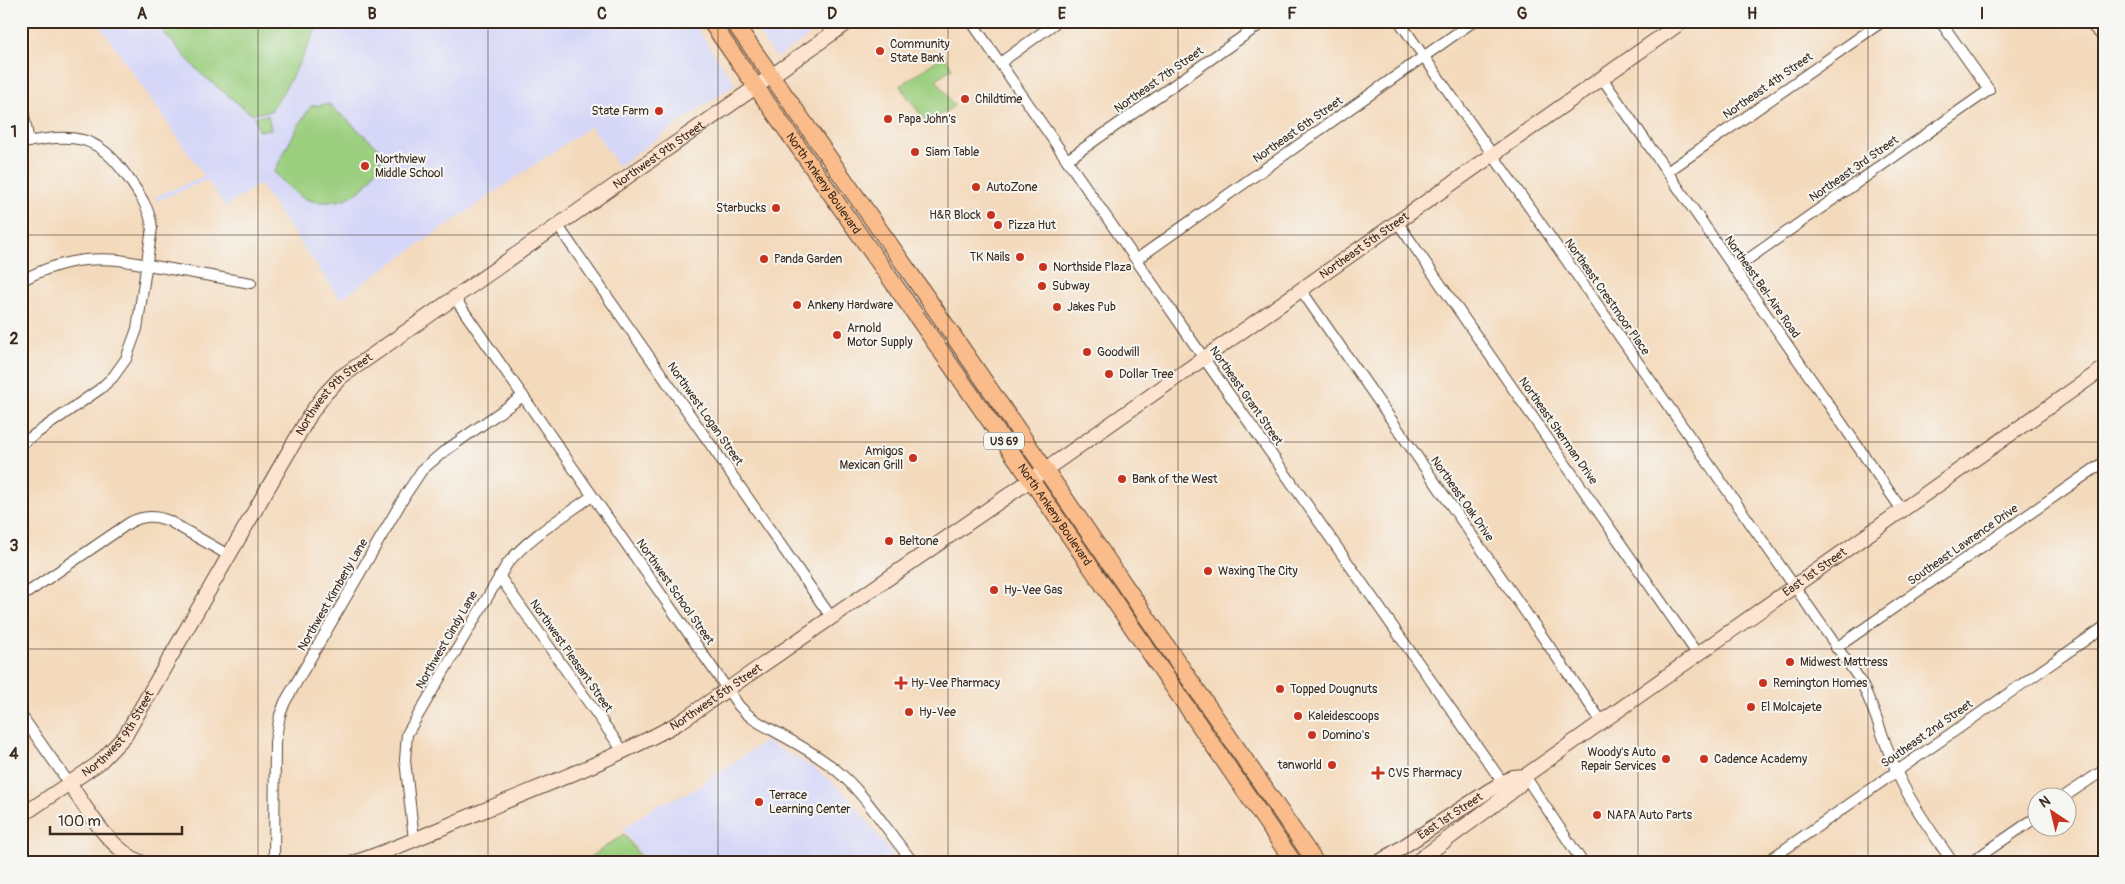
<svg xmlns="http://www.w3.org/2000/svg" width="2125" height="884" font-family="Pangolin,sans-serif">
<rect width="100%" height="100%" fill="#f6f6f2"/>
<filter id="ink" filterUnits="userSpaceOnUse"><feTurbulence type="fractalNoise" baseFrequency=".02" numOctaves="2"/><feDisplacementMap in="SourceGraphic" scale="10" xChannelSelector="R" yChannelSelector="G"/><feConvolveMatrix kernelMatrix="1 2 1 2 8 2 1 2 1" color-interpolation-filters="sRGB"/></filter>
<filter id="wash" filterUnits="userSpaceOnUse"><feTurbulence type="fractalNoise" baseFrequency=".0096" numOctaves="4" result="noise"/><feDisplacementMap in="SourceGraphic" scale="20" xChannelSelector="R" yChannelSelector="G"/><feGaussianBlur stdDeviation="1.12" result="paint"/><feColorMatrix in="noise" values="0 0 0 0 0 0 0 0 0 0 0 0 0 0 0 0 0 1.4 0 .05"/><feComposite in="paint" operator="in"/></filter>
<g filter="url(#wash)">
<rect width="100%" height="100%" fill="#f4dabc"/>
<g fill="#d6d7f8">
<path d="M97 21H692L735 84 618 166 591 126 340 299 259 184 226 207 207 180 157 201 155 197 204 176Z"/>
<path d="M750 21H831L776 58Z"/>
<path d="M765 741 813 767 832 782 850 799 899 863H646L623 829 656 806 694 790Z"/>
</g>
<g fill="#9ccf80" stroke="#6c7c4f">
<path d="M154 21H319C306 53 290 82 271 111L251 114 199 72Z"/>
<path d="M944 55 952 68 936 79 954 106 927 124 900 86Z"/>
<path d="M329 104 383 152C374 181 359 201 326 202 318 202 311 202 303 198 292 192 283 181 274 172L297 128 311 106Z"/>
<path d="M268 115 271 129 258 131 255 117Z"/>
<path d="M624 834 645 863H582Z"/>
</g>
</g>
<g filter="url(#ink)">
<g fill="none" stroke-linecap="round" stroke-linejoin="round">
<defs>
<g id="street">
<path d="M971 21 1210 367 1503 783"/>
<path d="M1399 21 1860 680C1877 713 1885 748 1901 781 1915 810 1935 836 1953 863"/>
<path d="M1000 63 1058 21"/>
<path d="M1602 78 1902 510"/>
<path d="M21 100 29 142"/>
<path d="M21 143C74 133 97 133 129 179 140 195 150 209 152 228L137 329 126 359 113 377 100 389 21 444"/>
<path d="M1067 160 1265 21"/>
<path d="M1667 172 1883 21"/>
<path d="M1398 223 1698 655"/>
<path d="M558 226 831 617"/>
<path d="M1137 259 1474 21"/>
<path d="M1734 269 1989 90 1940 21"/>
<path d="M21 281C53 263 83 257 119 260L251 283"/>
<path d="M1301 290 1602 722"/>
<path d="M454 297 739 706C752 721 766 726 783 736 801 746 819 756 835 769 867 795 887 832 914 863"/>
<path d="M499 576 623 751"/>
<path d="M21 597 129 523C143 515 155 515 169 521L230 556"/>
<path d="M1836 648 2104 462"/>
<path d="M21 715 69 783"/>
<path d="M1525 776 1583 863"/>
<path d="M2065 796 2104 770"/>
<path d="M414 839 405 760 407 734 507 564C530 536 563 517 592 496"/>
<path d="M274 863 275 742 280 715 285 702 406 494 422 470 442 453 523 396"/>
<path d="M1765 863 2104 627"/>
<path d="M1970 863 2038 816"/>
</g>
<g id="secondary">
<path d="M2090 21 2104 35"/>
<path d="M69 783C89 812 108 848 142 863"/>
<path id="s1" d="M21 816 99 763 125 736 311 413 325 394 341 377 850 21"/>
<path id="s2" d="M353 863C397 849 438 829 480 812 547 784 617 758 680 722L1045 470 1683 21"/>
<path id="s3" d="M1378 863 1490 790 1513 777 1525 776"/>
<path id="s4" d="M1415 863 1510 793 1519 785 1525 776 2104 368"/>
</g>
<g id="primary">
<path id="s5" d="M710 21 1031 480 1294 863"/>
<path d="M733 21 910 273 1316 863"/>
</g>
</defs>
<use href="#street" stroke="#574436" stroke-width="12"/>
<use href="#secondary" stroke="#574436" stroke-width="16"/>
<use href="#primary" stroke="#574436" stroke-width="18"/>
<use href="#street" stroke="#fff" stroke-width="10"/>
<use href="#secondary" stroke="#fde4d0" stroke-width="14"/>
<use href="#primary" stroke="#f9bc8a" stroke-width="16"/>
</g>
</g>
<path fill="none" stroke="#3b2a1e" stroke-width="1" stroke-opacity="0.55" d="M258 21V863M488 21V863M718 21V863M948 21V863M1178 21V863M1408 21V863M1638 21V863M1868 21V863M21 235H2104M21 442H2104M21 649H2104"/>
<g fill="#c8321e" stroke="#f6f6f2" stroke-width="2">
<circle cx="880" cy="51" r="5"/>
<circle cx="965" cy="99" r="5"/>
<circle cx="659" cy="111" r="5"/>
<circle cx="888" cy="119" r="5"/>
<circle cx="915" cy="152" r="5"/>
<circle cx="365" cy="166" r="5"/>
<circle cx="976" cy="187" r="5"/>
<circle cx="776" cy="208" r="5"/>
<circle cx="991" cy="215" r="5"/>
<circle cx="998" cy="225" r="5"/>
<circle cx="1020" cy="257" r="5"/>
<circle cx="764" cy="259" r="5"/>
<circle cx="1043" cy="267" r="5"/>
<circle cx="1042" cy="286" r="5"/>
<circle cx="797" cy="305" r="5"/>
<circle cx="1057" cy="307" r="5"/>
<circle cx="837" cy="335" r="5"/>
<circle cx="1087" cy="352" r="5"/>
<circle cx="1109" cy="374" r="5"/>
<circle cx="913" cy="458" r="5"/>
<circle cx="1122" cy="479" r="5"/>
<circle cx="889" cy="541" r="5"/>
<circle cx="1208" cy="571" r="5"/>
<circle cx="994" cy="590" r="5"/>
<circle cx="1790" cy="662" r="5"/>
<path d="M898.5 675.5h5v5h5v5h-5v5h-5v-5h-5v-5h5z"/>
<circle cx="1763" cy="683" r="5"/>
<circle cx="1280" cy="689" r="5"/>
<circle cx="1751" cy="707" r="5"/>
<circle cx="909" cy="712" r="5"/>
<circle cx="1298" cy="716" r="5"/>
<circle cx="1312" cy="735" r="5"/>
<circle cx="1666" cy="759" r="5"/>
<circle cx="1704" cy="759" r="5"/>
<circle cx="1332" cy="765" r="5"/>
<path d="M1375.5 765.5h5v5h5v5h-5v5h-5v-5h-5v-5h5z"/>
<circle cx="759" cy="802" r="5"/>
<circle cx="1597" cy="815" r="5"/>
</g>
<g text-anchor="middle" dominant-baseline="central" stroke-width="4" stroke-linejoin="round" paint-order="stroke">
<rect fill="#f6f6f2" stroke="#73675e" stroke-width="1" x="984" y="432.5" width="40" height="17" rx="4"/>
<g font-size="11" font-weight="bold" fill="#3b2a1e">
<text x="1004" y="441">US 69</text>
</g>
<g font-size="12" fill="#3b2a1e" stroke="#f6f6f2" text-anchor="start">
<text x="890" y="44">Community<tspan x="890" dy="14">State Bank</tspan></text>
<text x="975" y="99">Childtime</text>
<text x="649" y="111" text-anchor="end">State Farm</text>
<text x="898" y="119">Papa John's</text>
<text x="925" y="152">Siam Table</text>
<text x="375" y="159">Northview<tspan x="375" dy="14">Middle School</tspan></text>
<text x="986" y="187">AutoZone</text>
<text x="766" y="208" text-anchor="end">Starbucks</text>
<text x="981" y="215" text-anchor="end">H&amp;R Block</text>
<text x="1008" y="225">Pizza Hut</text>
<text x="1010" y="257" text-anchor="end">TK Nails</text>
<text x="774" y="259">Panda Garden</text>
<text x="1053" y="267">Northside Plaza</text>
<text x="1052" y="286">Subway</text>
<text x="807" y="305">Ankeny Hardware</text>
<text x="1067" y="307">Jakes Pub</text>
<text x="847" y="328">Arnold<tspan x="847" dy="14">Motor Supply</tspan></text>
<text x="1097" y="352">Goodwill</text>
<text x="1119" y="374">Dollar Tree</text>
<text x="903" y="451" text-anchor="end">Amigos<tspan x="903" dy="14">Mexican Grill</tspan></text>
<text x="1132" y="479">Bank of the West</text>
<text x="899" y="541">Beltone</text>
<text x="1218" y="571">Waxing The City</text>
<text x="1004" y="590">Hy-Vee Gas</text>
<text x="1800" y="662">Midwest Mattress</text>
<text x="911" y="683">Hy-Vee Pharmacy</text>
<text x="1773" y="683">Remington Homes</text>
<text x="1290" y="689">Topped Dougnuts</text>
<text x="1761" y="707">El Molcajete</text>
<text x="919" y="712">Hy-Vee</text>
<text x="1308" y="716">Kaleidescoops</text>
<text x="1322" y="735">Domino's</text>
<text x="1656" y="752" text-anchor="end">Woody's Auto<tspan x="1656" dy="14">Repair Services</tspan></text>
<text x="1714" y="759">Cadence Academy</text>
<text x="1322" y="765" text-anchor="end">tanworld</text>
<text x="1388" y="773">CVS Pharmacy</text>
<text x="769" y="795">Terrace<tspan x="769" dy="14">Learning Center</tspan></text>
<text x="1607" y="815">NAPA Auto Parts</text>
</g>
<g font-size="12" fill="#3b2a1e" stroke="#f6f6f2">
<text transform="translate(1159 80) rotate(-35)">Northeast 7th Street</text>
<text transform="translate(1768 86) rotate(-35)">Northeast 4th Street</text>
<text transform="translate(1298 130) rotate(-35)">Northeast 6th Street</text>
<text stroke="none"><textPath href="#s1" startOffset="939">Northwest 9th Street</textPath></text>
<text transform="translate(1854 169) rotate(-35)">Northeast 3rd Street</text>
<text stroke="none"><textPath href="#s5" startOffset="198">North Ankeny Boulevard</textPath></text>
<text stroke="none"><textPath href="#s2" startOffset="1190">Northeast 5th Street</textPath></text>
<text transform="translate(1762 287) rotate(55)">Northeast Bel-Aire Road</text>
<text transform="translate(1607 297) rotate(55)">Northeast Crestmoor Place</text>
<text stroke="none"><textPath href="#s1" startOffset="534">Northwest 9th Street</textPath></text>
<text transform="translate(1246 396) rotate(55)">Northeast Grant Street</text>
<text transform="translate(705 414) rotate(55)">Northwest Logan Street</text>
<text transform="translate(1558 431) rotate(55)">Northeast Sherman Drive</text>
<text transform="translate(1462 499) rotate(55)">Northeast Oak Drive</text>
<text stroke="none"><textPath href="#s5" startOffset="602">North Ankeny Boulevard</textPath></text>
<text transform="translate(1963 545) rotate(-35)">Southeast Lawrence Drive</text>
<text stroke="none"><textPath href="#s4" startOffset="495">East 1st Street</textPath></text>
<text transform="translate(675 592) rotate(55)">Northwest School Street</text>
<text transform="translate(333 595) rotate(-60)">Northwest Kimberly Lane</text>
<text transform="translate(447 640) rotate(-60)">Northwest Cindy Lane</text>
<text transform="translate(571 656) rotate(55)">Northwest Pleasant Street</text>
<text stroke="none"><textPath href="#s2" startOffset="400">Northwest 5th Street</textPath></text>
<text stroke="none"><textPath href="#s1" startOffset="129">Northwest 9th Street</textPath></text>
<text transform="translate(1927 734) rotate(-35)">Southeast 2nd Street</text>
<text stroke="none"><textPath href="#s3" startOffset="86">East 1st Street</textPath></text>
</g>
</g>
<rect width="2125" height="884" fill="none" stroke="#f6f6f2" stroke-width="55"/>
<g transform="translate(2052 812) rotate(325)"><circle r="24" fill="#f6f6f2" stroke="#aba49d"/>
<path d="M0-4L9 19L0 12L-9 19Z" fill="#c8321e"/>
<text y="-8" font-size="14" font-weight="bold" text-anchor="middle" fill="#3b2a1e">N</text>
</g>
<path d="M50 826v8h132v-8" fill="none" stroke="#3b2a1e" stroke-width="2.5"/>
<text x="58" y="826" font-size="15" fill="#3b2a1e" stroke="#f6f6f2" stroke-width="4" paint-order="stroke">100 m</text>
<rect x="28" y="28" width="2070" height="828" fill="none" stroke="#3b2a1e" stroke-width="2"/>
<g font-size="16" text-anchor="middle" font-weight="bold" fill="#3b2a1e">
<text x="142" y="19">A</text>
<text x="372" y="19">B</text>
<text x="602" y="19">C</text>
<text x="832" y="19">D</text>
<text x="1062" y="19">E</text>
<text x="1292" y="19">F</text>
<text x="1522" y="19">G</text>
<text x="1752" y="19">H</text>
<text x="1982" y="19">I</text>
<text x="14" y="137">1</text>
<text x="14" y="344">2</text>
<text x="14" y="551">3</text>
<text x="14" y="759">4</text>
</g>
</svg>
